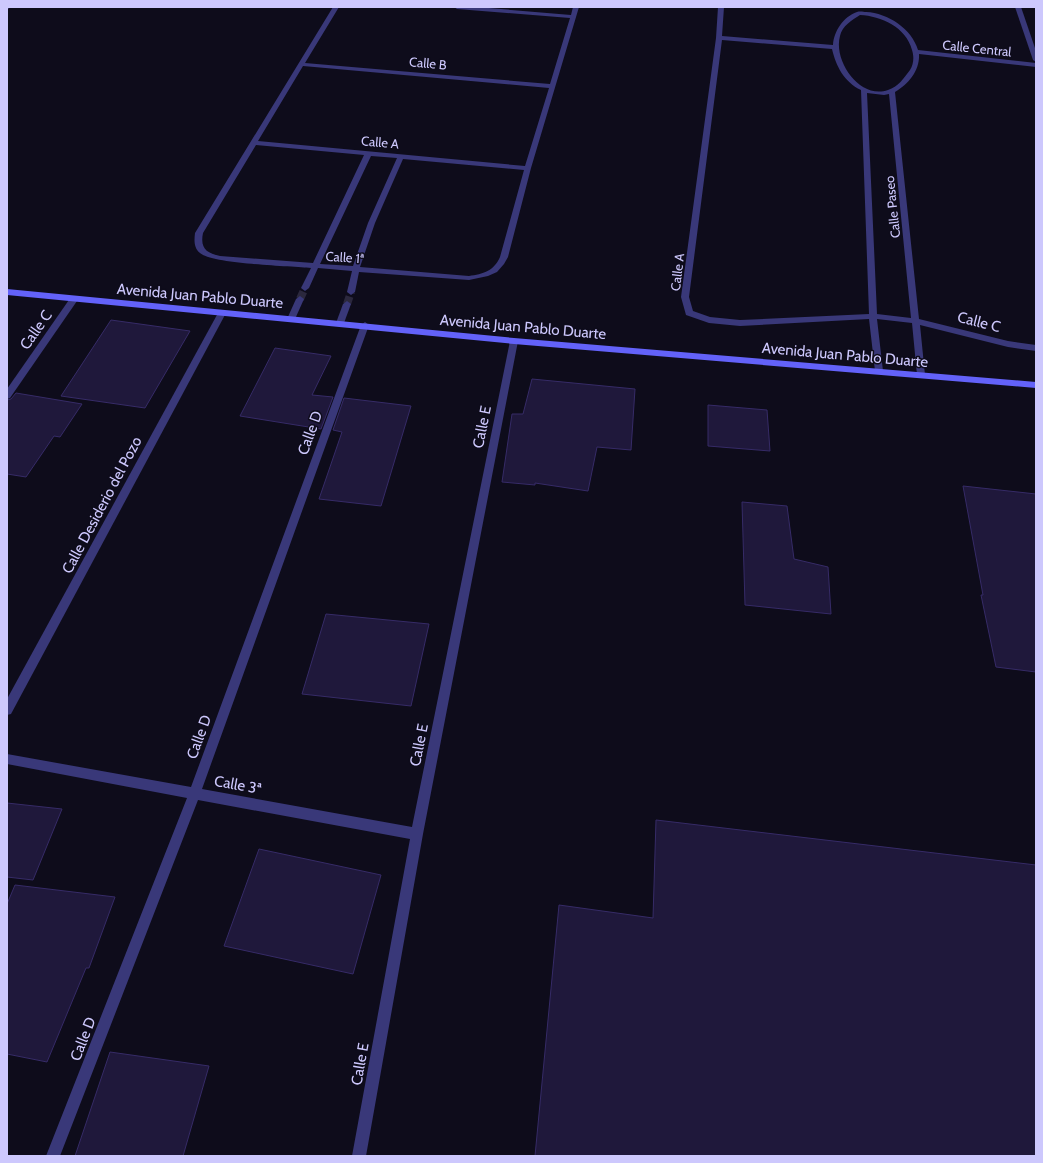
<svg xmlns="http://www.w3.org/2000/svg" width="1043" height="1163" font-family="Cabin,sans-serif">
<rect width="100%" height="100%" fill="#0e0c1b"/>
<g fill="#1f183b" stroke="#362b67">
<path d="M111 320 190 331 145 408 61 396Z"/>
<path d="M275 348 331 356 312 395 333 397 321 429 240 416Z"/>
<path d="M532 379 635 389 631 450 597 447 588 491 535 483V485L502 482 512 414H523Z"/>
<path d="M16 393 82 404 60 437 54 436 26 477 7 474V400L11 399Z"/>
<path d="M344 398 411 406 381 506 319 499 342 432 333 430Z"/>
<path d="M708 405 767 410 770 451 708 446Z"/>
<path d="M963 486 1036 494V672L996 667 981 595H983Z"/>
<path d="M742 502 787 506 794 559 828 567 831 614 745 605Z"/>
<path d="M326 614 429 624 411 706 302 694Z"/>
<path d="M7 803 62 809 33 880 7 877Z"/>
<path d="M656 820 1036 865V1156H535L559 905 653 918Z"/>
<path d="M259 849 381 875 353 974 224 946Z"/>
<path d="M15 885 115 897 89 968H86L47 1062 7 1054V904Z"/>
<path d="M110 1052 209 1066 183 1156H75Z"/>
</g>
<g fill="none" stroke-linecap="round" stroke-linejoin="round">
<g stroke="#2b283d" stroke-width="8" stroke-dasharray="8 4" stroke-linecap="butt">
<path d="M300 299 305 288"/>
<path d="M347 304 351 292"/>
</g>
<path fill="#393879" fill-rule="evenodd" d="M7 7H11L8 9Z"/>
<g fill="#393879" fill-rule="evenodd">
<path d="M333 7H339L305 63 550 84 570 18 457 9 454 7H477L571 15 573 7H579L531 168 508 257 504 264 497 272 488 276 469 280 359 272 355 292 351 295 347 292 352 271 318 268 309 288 305 291 301 288 311 268C291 266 212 264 200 253 194 248 194 241 195 233ZM303 66 549 88 525 166 258 141ZM256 145 364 155 313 263 220 256C206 253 200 248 203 233ZM371 156 397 158 368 223 353 266 320 264ZM403 159 524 170 500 257C494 271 483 274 469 276L360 267 375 223Z"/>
<path d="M718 7H724L722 36 833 45C834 31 843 17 857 12 860 11 864 12 866 12 888 13 912 29 918 50L1036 63V67L919 54C920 70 909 84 895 92L919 319 1008 341 1036 345V351L1008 347 920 325 925 375 921 378 917 375 912 323 877 319 883 371 879 374 875 371 869 319 740 326 709 323 686 315 681 297 716 38ZM860 15C881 16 906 27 912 50 914 56 914 64 910 70 904 78 898 87 888 90 860 100 833 61 840 36 842 26 852 20 860 15ZM722 40 832 49C836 66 844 82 861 90L869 314 740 320 710 317 693 311 689 297ZM867 93 884 95 889 94 911 318 877 314Z"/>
<path d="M1015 7H1021L1036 51V62L1033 60Z"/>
<path d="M74 296 77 297V301L10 398 7 399V389L71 297Z"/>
<path d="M300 296 304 299 295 319 294 321H288L287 319 296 299Z"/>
<path d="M347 301 351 304 344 323 340 326 337 325 336 323 343 304Z"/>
<path d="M222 310 226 313 11 714 7 715V699L218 313Z"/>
<path d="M365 322 369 325 202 789 412 827 510 341 511 339H517L518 341 423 834 366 1156H352L410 839 198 800 60 1156H46L187 798 7 764V754L191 787 361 325Z"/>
</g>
<path fill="#6362f9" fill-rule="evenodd" d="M7 289 514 338 1036 382V388L514 344 7 295Z"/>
</g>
<g text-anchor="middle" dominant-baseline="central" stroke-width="3" stroke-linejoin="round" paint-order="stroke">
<g font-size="13" fill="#cdc8fd" stroke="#0e0c1b">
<text transform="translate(977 48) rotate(6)">Calle Central</text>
<text transform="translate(428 63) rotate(5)">Calle B</text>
<text transform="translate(380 142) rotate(5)">Calle A</text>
<text transform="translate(892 207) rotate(-96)">Calle Paseo</text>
<text transform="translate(345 257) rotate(4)">Calle 1ª</text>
<text transform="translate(677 272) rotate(-83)">Calle A</text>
</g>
<g font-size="15" fill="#cdc8fd" stroke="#0e0c1b">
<text transform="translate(200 296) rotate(5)">Avenida Juan Pablo Duarte</text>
<text transform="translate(979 322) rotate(14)">Calle C</text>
<text transform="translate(523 327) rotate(5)">Avenida Juan Pablo Duarte</text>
<text transform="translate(36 330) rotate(-55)">Calle C</text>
<text transform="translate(845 355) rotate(5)">Avenida Juan Pablo Duarte</text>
<text transform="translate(482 427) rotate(-79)">Calle E</text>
<text transform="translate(310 433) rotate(-70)">Calle D</text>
<text transform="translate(102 505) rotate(-62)">Calle Desiderio del Pozo</text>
<text transform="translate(199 737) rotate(-70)">Calle D</text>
<text transform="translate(419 745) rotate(-79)">Calle E</text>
<text transform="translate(238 785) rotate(10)">Calle 3ª</text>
<text transform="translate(83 1039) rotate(-69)">Calle D</text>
<text transform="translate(360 1064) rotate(-80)">Calle E</text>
</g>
</g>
<rect width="1043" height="1163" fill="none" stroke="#cdc8fd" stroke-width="16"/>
</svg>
